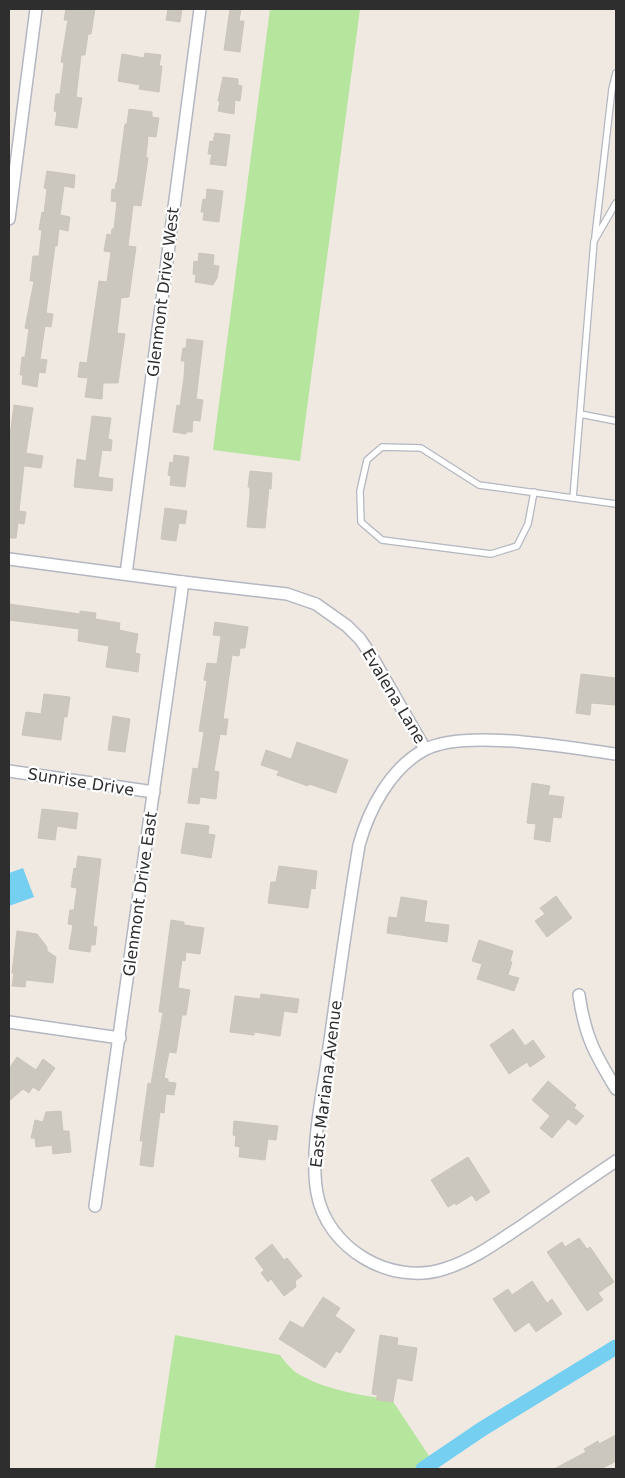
<svg xmlns="http://www.w3.org/2000/svg" width="625" height="1478" font-family="'DejaVu Sans',sans-serif">
<rect width="100%" height="100%" fill="#efe9e1"/>
<g fill="#b6e59e">
<path d="M270 9H360L300 461 213 450Z"/>
<path d="M175 1335 280 1355C285 1362 293 1372 302 1376 330 1391 361 1395 392 1400L433 1462 423 1469H155Z"/>
</g>
<path fill="#75cff0" d="M23 868 34 897 9 906V873Z"/>
<g fill="none" stroke-linecap="round" stroke-linejoin="round">
<path stroke="#75cff0" stroke-width="15" d="M423 1469 482 1429 616 1347"/>
</g>
<g fill="#cbc7bf" stroke="#cbc5ba">
<path d="M66 9H95L91 34H88L85 55H81L76 97 82 98 77 128 55 125 57 112 54 111 56 94H60L64 63 61 62 68 20H64Z"/>
<path d="M168 9H182L180 22 166 20Z"/>
<path d="M230 9H241L239 21H244L240 52 224 50Z"/>
<path d="M145 53 161 55 159 66H162L159 92 139 89 140 85 118 81 122 54 144 58Z"/>
<path d="M223 77 238 79V85L242 86 240 101 235 100 234 114 218 111 220 101H218Z"/>
<path d="M129 109 152 112V117L159 118 156 137 148 136 146 157 148 158 141 206 133 205 128 246 136 247 129 297 121 298 117 333 125 334 118 383H103L102 399 85 397 88 378 78 377 80 362 87 363 99 281 107 282 111 252 104 251 107 234 111 235 112 229H114L117 202 111 201 112 189 115 190 116 183H117L125 124H127Z"/>
<path d="M215 133 230 135 226 166 210 164 212 154H208L210 141 213 142Z"/>
<path d="M47 171 75 175 74 188 64 186 60 215 70 217 68 231 59 229 57 246H55L46 313 53 314 51 327 45 326 40 359 47 360 45 373 39 372 37 387 22 384 23 375H20L22 357H25L29 329 25 328 34 281H30L33 256H39L42 230H39L42 212 44 213 47 189 44 188Z"/>
<path d="M207 189 223 191 219 222 203 220 204 212H201L203 199 206 200Z"/>
<path d="M199 253 214 255 213 265 219 266 217 278 213 285 195 282 196 275 193 274 194 261 198 262Z"/>
<path d="M187 339 203 341 196 399 203 400 200 421 193 420 192 432H186V434L173 432 177 405 180 406 184 377 185 361H181L183 348H186Z"/>
<path d="M14 405 33 408 26 453 43 456 41 468 24 466 19 511 26 512 24 524 18 523 16 538H9V444Z"/>
<path d="M92 416 111 418 108 439 112 440 111 451 102 450 98 477 113 479 112 491 74 487 77 459 86 461Z"/>
<path d="M174 455 189 457 185 487 170 485 171 476 168 475 170 462 173 463Z"/>
<path d="M250 471 272 473 271 489 269 488 265 528 247 527 250 494V487H248Z"/>
<path d="M165 508 187 511 185 524 179 523 176 541 161 539Z"/>
<path d="M9 604 80 614V611L96 613 95 619 120 623 119 630 138 634 135 653 140 654 138 672 106 667 109 646 78 641 79 629 9 620Z"/>
<path d="M215 622 248 627 245 648H240L239 656 232 655 223 719H228L226 735 220 734 214 771 219 772 216 799 200 797 199 804 188 803 193 768 198 769 204 732 199 731 207 681 204 680 207 663 217 664 221 636 213 635Z"/>
<path d="M581 674 616 678 615 705 591 703 590 715 576 713Z"/>
<path d="M44 694 70 697 67 717H64L61 740 22 735 26 712 41 714Z"/>
<path d="M113 716 130 719 125 752 108 750Z"/>
<path d="M297 742 348 760 336 793 309 784 308 786 277 775 279 771 261 765 266 750 291 759Z"/>
<path d="M532 783 550 786 548 795 564 797 561 818 553 817 550 842 534 839 536 824 527 823Z"/>
<path d="M42 809 78 813 76 829 57 826 55 840 38 838Z"/>
<path d="M186 823 209 826 208 834 215 835 211 858 181 853Z"/>
<path d="M78 856 101 859 93 926 97 927 95 945H91L90 952 69 949 73 925 68 924 70 910H74L77 888 71 887 74 868 76 869Z"/>
<path d="M279 866 317 871 315 889 311 888 308 908 268 903 271 882H276Z"/>
<path d="M556 896 572 918 547 937 535 921 545 914 540 908Z"/>
<path d="M401 897 427 901 424 922 449 925 447 942 387 933 389 917 397 918Z"/>
<path d="M171 920 184 922V925L204 928 200 954 186 952 185 961 182 960 178 988 190 990 186 1015H182L176 1053 169 1052 164 1078 168 1079V1082L176 1083 174 1095 166 1094 164 1113 160 1112 153 1167 140 1165 143 1141H140L148 1083 151 1084 163 1012H159Z"/>
<path d="M17 931 37 934 47 947V951L56 957 53 983 26 980 25 987 12 986 14 973H12Z"/>
<path d="M479 940 513 951 510 961 512 962 508 975 519 978 514 991 477 979 482 964 472 961Z"/>
<path d="M261 994 299 999 297 1013 284 1011 280 1036 254 1032V1035L230 1032 235 996 260 999Z"/>
<path d="M513 1029 525 1046 533 1040 545 1057 530 1067 527 1062 509 1074 490 1045Z"/>
<path d="M17 1057 36 1070 43 1059 55 1068 39 1091 33 1087 29 1093 23 1089 9 1101V1069Z"/>
<path d="M548 1081 576 1105 574 1108 584 1116 576 1125 568 1119 552 1138 540 1128 550 1116 532 1100Z"/>
<path d="M61 1111 63 1131H69L71 1152 53 1154 52 1145 36 1147 35 1138H31L35 1120 43 1122 46 1112Z"/>
<path d="M234 1121 278 1126 276 1140 268 1139 265 1160 239 1157 240 1147 235 1146 236 1136 233 1135Z"/>
<path d="M468 1157 490 1192 476 1201 472 1195 456 1205 455 1203 448 1207 431 1180Z"/>
<path d="M579 1238 587 1249 590 1247 614 1282 598 1293 603 1300 587 1311 547 1252 562 1242 565 1247Z"/>
<path d="M272 1244 284 1260 287 1258 302 1276 295 1281 296 1287 284 1296 271 1279 268 1282 261 1273 264 1270 255 1258Z"/>
<path d="M532 1281 547 1303 552 1299 562 1314 536 1332 529 1322 515 1332 493 1299 508 1289 512 1295Z"/>
<path d="M323 1297 340 1308 335 1316 355 1330 340 1353 336 1351 325 1368 279 1339 290 1321 303 1328Z"/>
<path d="M380 1335 398 1338 397 1345 417 1348 412 1381 397 1378 393 1402 377 1400V1395L372 1394Z"/>
<path d="M616 1435V1461L601 1469H554L586 1452 584 1449 598 1441 599 1444Z"/>
</g>
<g fill="none" stroke-linecap="round" stroke-linejoin="round">
<defs>
<g id="lane">
<path d="M595 237 612 89 616 73"/>
<path d="M580 414 616 421"/>
<path d="M534 492 528 524 517 546 491 554 382 540 361 522 360 491 367 460 382 447 421 448 479 485 616 504"/>
<path d="M573 498 594 241 616 203"/>
</g>
<g id="street">
<path d="M9 219 36 9"/>
<path d="M9 559 183 582 287 594 316 604 347 626 360 639 371 655 425 749"/>
<path d="M126 574 200 9"/>
<path d="M616 754C570 748 464 728 424 750 390 769 369 809 359 845 347 917 337 990 327 1062 321 1101 310 1155 317 1193 327 1249 391 1286 444 1269 474 1260 500 1240 526 1223 556 1202 586 1181 616 1161"/>
<path d="M9 771 154 792"/>
<path d="M579 995C585 1037 595 1054 616 1089"/>
<path d="M9 1022 120 1038"/>
<path d="M95 1206 183 582"/>
</g>
</defs>
<use href="#lane" stroke="#b4b7c1" stroke-width="8"/>
<use href="#street" stroke="#b4b7c1" stroke-width="14"/>
<use href="#lane" stroke="#fff" stroke-width="5.5"/>
<use href="#street" stroke="#fff" stroke-width="11"/>
</g>
<g text-anchor="middle" dominant-baseline="central" stroke-width="4.5" stroke-linejoin="round" paint-order="stroke">
<g font-size="16" fill="#2e2e2e" stroke="#fff">
<text transform="translate(163 292) rotate(-83)">Glenmont Drive West</text>
<text transform="translate(394 696) rotate(59)">Evalena Lane</text>
<text transform="translate(81 782) rotate(9)">Sunrise Drive</text>
<text transform="translate(140 894) rotate(-82)">Glenmont Drive East</text>
<text transform="translate(326 1084) rotate(-83)">East Mariana Avenue</text>
</g>
</g>
<rect width="625" height="1478" fill="none" stroke="#2e2e2e" stroke-width="20"/>
</svg>
